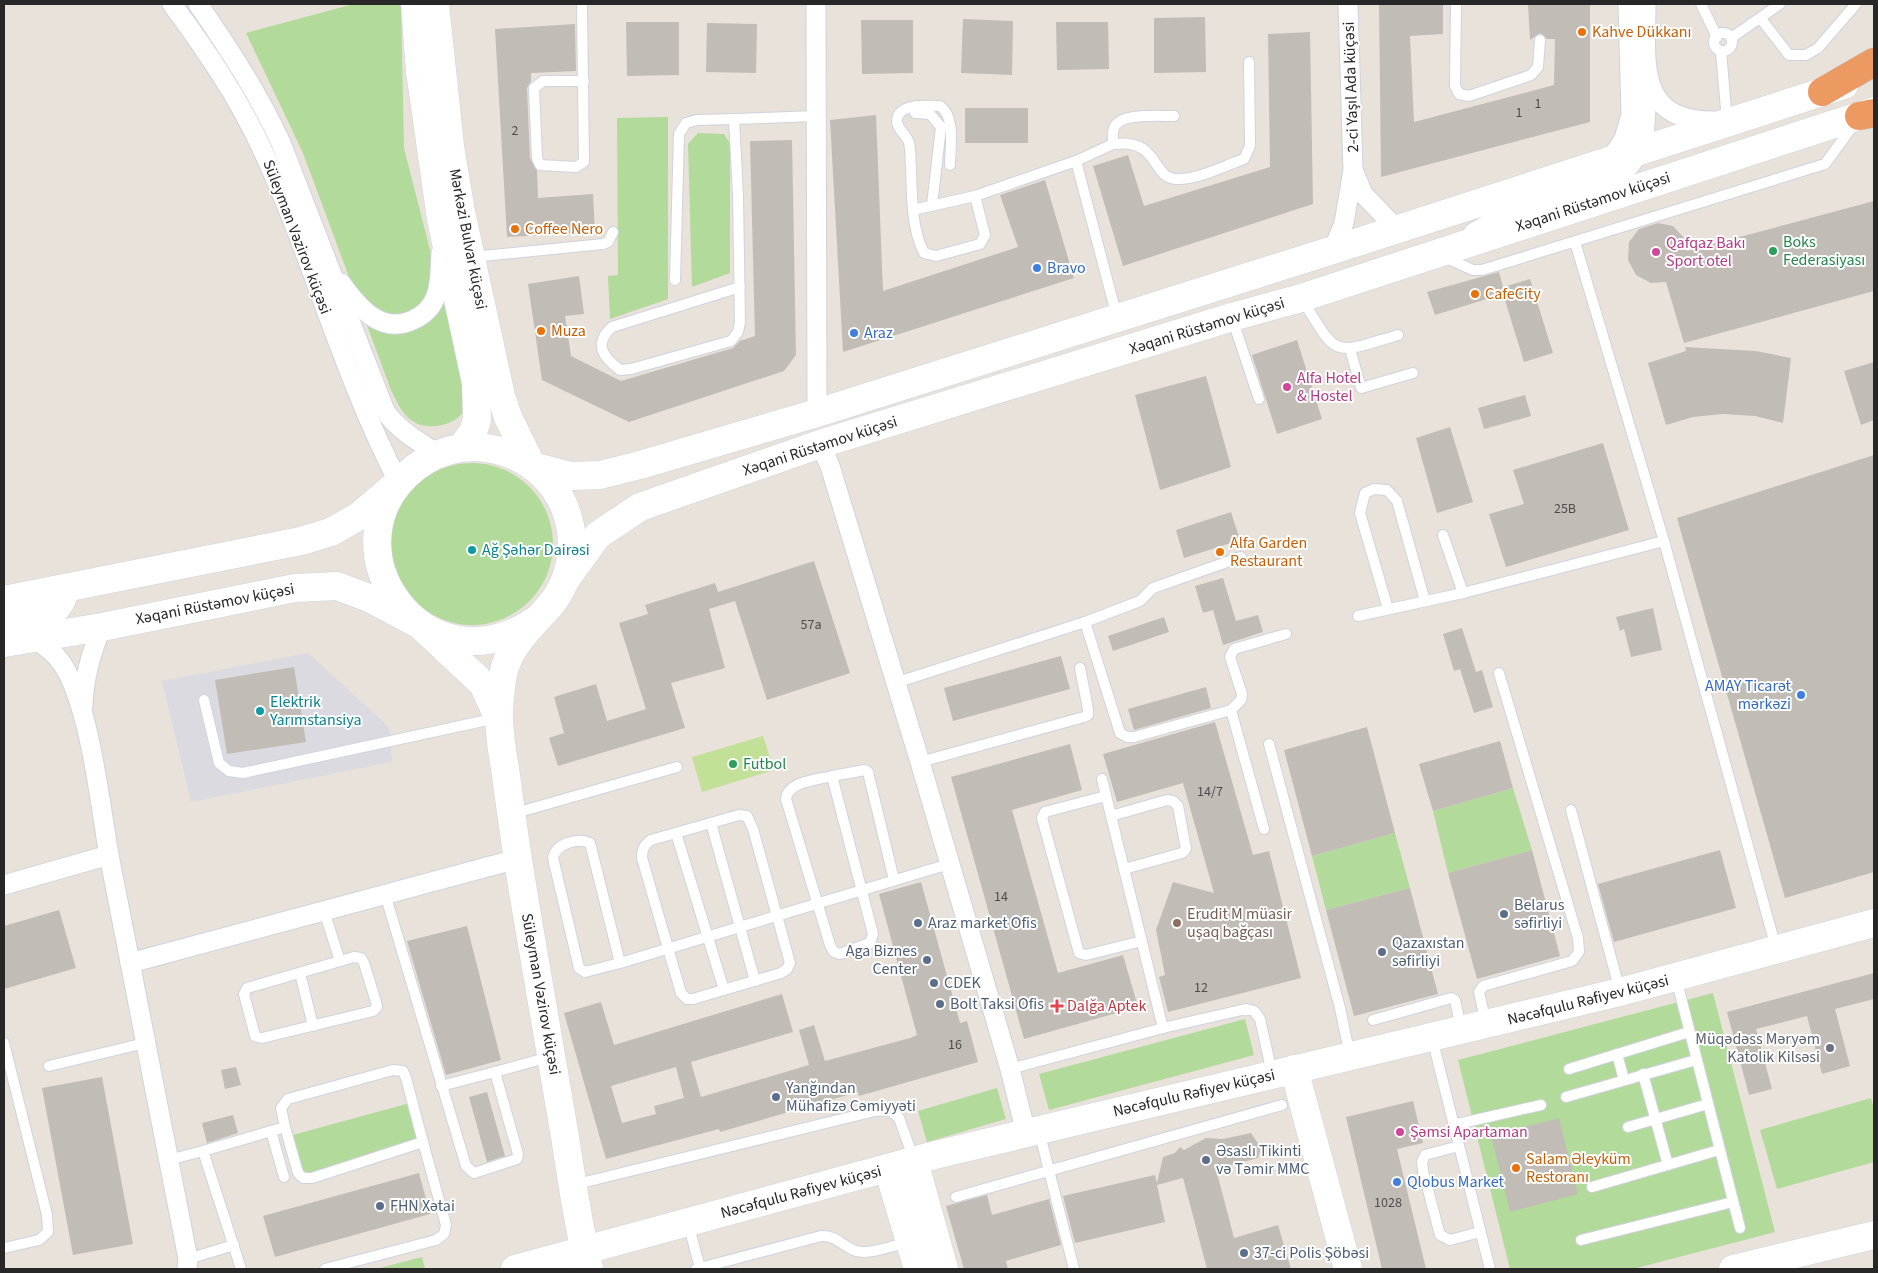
<svg xmlns="http://www.w3.org/2000/svg" width="1878" height="1273" font-family="'Source Sans 3',sans-serif">
<rect width="100%" height="100%" fill="#e8e2da"/>
<path fill="#dcdae1" d="M308 653 389 727 392 762 191 802 162 681Z"/>
<g fill="#b2da9b">
<path d="M354 4H401L404 148 465 387C465 392 467 401 466 406 461 424 431 431 416 423 403 417 397 402 391 390L303 153 246 33Z"/>
<path d="M668 117V299L610 319 608 276 618 275 617 118Z"/>
<path d="M698 133 724 134 730 144V273L692 287 688 144Z"/>
<circle cx="472" cy="544" r="81"/>
<path d="M1513 788 1532 850 1448 873 1433 811Z"/>
<path d="M1395 833 1410 888 1326 910 1312 856Z"/>
<path d="M1713 993 1775 1232 1633 1269H1510L1458 1060Z"/>
<path d="M1245 1019 1254 1055 1049 1110 1039 1074Z"/>
<path d="M997 1088 1006 1119 927 1142 918 1111Z"/>
<path d="M1871 1098 1874 1109V1162L1777 1189 1760 1130Z"/>
<path d="M410 1103 422 1148 301 1181 289 1136Z"/>
<path d="M422 1257 425 1269H376Z"/>
</g>
<path fill="#c3e098" d="M763 736 774 770 702 792 692 757Z"/>
<g fill="#c1bcb6" fill-rule="evenodd">
<path d="M1379 4H1443V34L1410 36 1414 122 1554 85 1555 39H1547L1540 33 1530 40 1528 4H1590V122L1381 177Z"/>
<path d="M1205 17 1206 72 1154 73V18Z"/>
<path d="M963 19 1013 21 1012 75 961 73Z"/>
<path d="M861 20H913V73L862 74Z"/>
<path d="M626 22H679V75L627 76Z"/>
<path d="M1056 22H1108L1109 69 1057 70Z"/>
<path d="M707 23 757 24 756 73 706 72Z"/>
<path d="M575 24 576 71 531 73V81L527 88 530 158 537 171 538 198 593 194 595 232 507 237 495 29Z"/>
<path d="M1310 32 1313 204 1123 266 1093 166 1128 155 1144 206 1270 167 1268 34Z"/>
<rect x="965" y="108" width="63" height="35"/>
<path d="M876 115 883 291 1018 247 1000 195 1045 180 1074 278 843 352 830 120Z"/>
<path d="M792 140 796 355 784 371 629 422 542 380 528 284 579 276 584 314 565 316 571 356 621 381 733 348 740 341 755 336 750 141Z"/>
<path d="M1874 201V291L1684 343 1666 282 1651 283 1636 275 1628 260 1629 242 1639 229 1658 223 1673 226 1685 239 1687 251Z"/>
<path d="M1499 272 1503 287 1530 279 1553 353 1524 362 1503 294 1435 315 1427 292Z"/>
<path d="M1297 340 1322 419 1277 434 1252 355Z"/>
<path d="M1685 347 1756 351 1791 358 1783 423 1755 416 1723 414 1693 417 1666 425 1648 363 1686 351Z"/>
<path d="M1874 362V420L1861 425 1844 371Z"/>
<path d="M1206 376 1231 467 1160 490 1135 395Z"/>
<path d="M1525 395 1531 416 1484 429 1478 408Z"/>
<path d="M1450 427 1473 502 1437 513 1416 438Z"/>
<path d="M1603 443 1629 530 1506 567 1489 514 1524 504 1513 470Z"/>
<path d="M1874 455V872L1785 898 1677 518Z"/>
<path d="M1231 512 1240 540 1184 558 1176 530Z"/>
<path d="M814 561 850 673 767 700 735 601 709 609 725 668 671 683 685 728 558 766 549 738 564 733 554 697 596 684 607 721 646 709 619 623 648 614 645 605 715 583 718 592Z"/>
<path d="M1223 578 1236 621 1258 615 1263 632 1223 645 1213 610 1203 613 1195 586Z"/>
<path d="M1653 608 1662 650 1631 657 1624 629 1620 631 1616 617Z"/>
<path d="M1164 617 1169 632 1113 651 1108 636Z"/>
<path d="M1462 628 1476 672 1482 670 1493 707 1474 713 1460 669 1454 671 1443 634Z"/>
<path d="M1061 656 1070 689 953 721 944 688Z"/>
<path d="M294 667 306 742 227 754 215 680Z"/>
<path d="M1206 687 1211 708 1134 730 1128 709Z"/>
<path d="M1215 722 1253 855 1269 851 1301 978 1168 1012 1159 977 1165 975 1156 930 1173 882 1214 893 1183 783 1117 802 1103 754Z"/>
<path d="M1367 727 1395 833 1312 856 1284 750Z"/>
<path d="M1500 741 1513 788 1433 811 1419 764Z"/>
<path d="M1070 744 1082 790 1012 810 1058 973 1123 955 1138 1007 1024 1039 951 777Z"/>
<path d="M1532 850 1560 956 1477 979 1448 873Z"/>
<path d="M1720 850 1736 908 1614 942 1598 884Z"/>
<path d="M921 882 960 1023 967 1021 978 1062 859 1096 858 1092 720 1132 719 1129 606 1159 564 1013 601 1002 614 1045 782 994 793 1032 691 1062 701 1097 809 1065 799 1030 814 1025 825 1061 910 1038 917 1035 879 894ZM676 1067 684 1098 654 1106 656 1114 622 1123 611 1086Z"/>
<path d="M1410 888 1438 994 1354 1016 1326 910Z"/>
<path d="M59 910 76 968 4 989V926Z"/>
<path d="M467 926 501 1060 446 1075 407 941Z"/>
<path d="M1874 973V999L1835 1009 1850 1066 1822 1074 1807 1016 1756 1029 1772 1089 1749 1095 1727 1012Z"/>
<path d="M236 1067 241 1085 225 1089 221 1070Z"/>
<path d="M102 1077 133 1244 73 1255 42 1088Z"/>
<path d="M487 1092 505 1156 487 1162 469 1097Z"/>
<path d="M1413 1101 1423 1143 1397 1149 1426 1269H1382L1346 1117Z"/>
<path d="M233 1115 238 1133 207 1143 202 1123Z"/>
<path d="M1559 1118 1578 1194 1510 1212 1491 1136Z"/>
<path d="M1251 1133 1261 1148 1258 1158 1216 1169 1234 1238 1278 1225 1291 1269H1207L1183 1178 1157 1185 1165 1222 1075 1243 1063 1196 1155 1175 1157 1183 1163 1157 1175 1153 1180 1147 1184 1150 1206 1138 1223 1139Z"/>
<path d="M419 1173 430 1214 275 1257 263 1216Z"/>
<path d="M987 1195 992 1215 1049 1199 1061 1245 1006 1261 1008 1269H964L946 1206Z"/>
</g>
<g fill="none" stroke-linecap="round" stroke-linejoin="round">
<defs>
<g id="lane">
<path d="M582 4 584 162 576 167 540 165 537 158 534 88 543 81H584"/>
<path d="M1456 4 1455 86 1459 94 1469 96 1531 75 1538 67 1540 40"/>
<path d="M1701 4 1717 37"/>
<path d="M1761 19 1789 55H1806L1818 48 1856 4"/>
<circle cx="1723" cy="42" r="9"/>
<path d="M1731 38 1780 4"/>
<path d="M1721 51 1727 121"/>
<path d="M915 113 930 114 941 127 932 205"/>
<path d="M1113 144C1160 138 1151 178 1176 179 1198 180 1223 166 1244 159L1250 146 1249 62"/>
<path d="M1076 161 1113 144C1113 136 1111 127 1119 122 1128 114 1162 116 1174 116"/>
<path d="M950 165C950 148 956 117 940 106 927 106 904 103 898 116 893 127 907 134 909 143 911 150 910 159 911 166 912 195 911 227 924 253L936 256 980 244 985 235 975 196"/>
<path d="M913 210 975 196 1076 161 1117 317"/>
<path d="M1575 242 1664 541 1776 948"/>
<path d="M472 257 603 244 608 242 613 232"/>
<path d="M1444 257 1473 270H1482L1825 164 1855 123"/>
<path d="M675 280 679 134 686 123 697 120 734 119"/>
<path d="M740 287 612 327C593 344 603 357 620 370L631 369 731 341 738 332 740 322 738 195 734 119 816 116"/>
<path d="M1302 299C1338 358 1331 355 1398 335"/>
<path d="M1232 318 1259 399"/>
<path d="M1350 349 1361 388 1413 373"/>
<path d="M1443 535 1463 593"/>
<path d="M1388 609 1360 513 1365 493 1374 489 1387 490 1397 501 1425 601"/>
<path d="M1358 616 1463 593 1664 541"/>
<path d="M1085 622 1120 733 1127 737H1134L1231 710 1264 829"/>
<path d="M895 683 1085 622 1140 601 1153 588 1241 557"/>
<path d="M204 700 219 763 229 771 243 773 497 718"/>
<path d="M1231 710 1241 700 1242 694 1230 657 1234 649 1286 634"/>
<path d="M1269 744 1340 1008 1350 1056"/>
<path d="M920 762 1084 717 1088 715V709L1080 668"/>
<path d="M832 776 873 934 870 943 840 954 834 952 830 945 786 799C788 781 817 780 832 776Z"/>
<path d="M832 776 865 770 868 772 894 880"/>
<path d="M1102 779 1163 1028"/>
<path d="M1106 796 1045 812 1042 818 1079 953 1086 955 1142 941"/>
<path d="M1571 810 1620 991"/>
<path d="M512 814 677 767"/>
<path d="M739 815 747 816 753 829 790 963 787 969 781 973 693 999H687L681 993 642 858C642 849 644 845 651 840Z"/>
<path d="M1111 816 1167 800 1173 801 1178 806 1186 849 1182 853 1124 869"/>
<path d="M711 823 755 981"/>
<path d="M676 833 724 990"/>
<path d="M385 894 466 1166 474 1173 517 1159 518 1154 495 1072 441 1086"/>
<path d="M324 911 340 961"/>
<path d="M354 957 361 958 364 963 376 1002 377 1007 373 1011 262 1038 255 1036 244 994 247 988Z"/>
<path d="M620 963 590 843C577 837 556 844 553 858L579 968 585 972 620 963 949 864"/>
<path d="M300 973 313 1026"/>
<path d="M1676 978 1740 1228"/>
<path d="M1373 1020 1451 998 1455 1000 1461 1028"/>
<path d="M1486 1024 1479 992 1483 986 1572 961 1579 952 1578 938 1499 673"/>
<path d="M1432 1038 1490 1269"/>
<path d="M4 1043 47 1215 48 1232 39 1240 4 1248"/>
<path d="M1617 1054 1624 1080"/>
<path d="M49 1066 145 1043"/>
<path d="M1010 1069 1163 1028 1246 1009 1254 1011 1260 1019 1272 1073"/>
<path d="M1569 1069 1689 1032"/>
<path d="M495 1072 549 1057"/>
<path d="M1643 1074 1668 1165"/>
<path d="M1566 1097 1696 1060"/>
<path d="M1453 1125 1541 1105"/>
<path d="M285 1127 298 1173 303 1178H312L423 1142 446 1225 444 1234 436 1240 325 1269"/>
<path d="M1628 1127 1708 1104"/>
<path d="M271 1131 284 1177"/>
<path d="M1039 1131 1074 1269"/>
<path d="M1459 1146 1425 1155 1422 1162 1423 1171 1440 1235 1450 1240 1480 1232"/>
<path d="M168 1160 203 1151"/>
<path d="M573 1185 875 1111 889 1110 899 1118 914 1160"/>
<path d="M1592 1187 1719 1150"/>
<path d="M956 1197 1282 1105"/>
<path d="M688 1223 700 1268"/>
<path d="M1581 1240 1733 1202"/>
<path d="M188 1259 234 1245"/>
<path d="M241 1269 203 1151 285 1127 281 1108 288 1099 393 1070 403 1071 406 1078 423 1142"/>
<path d="M696 1269 821 1236C836 1235 842 1246 856 1251 871 1255 894 1245 909 1242"/>
</g>
<g id="street">
<path d="M172 4C206 50 238 97 262 149 313 258 343 376 399 483"/>
<path d="M198 4C229 49 258 93 281 143L385 411C399 431 418 441 438 454"/>
<path d="M1646 4C1646 63 1635 122 1716 121"/>
<path d="M816 6 817 413"/>
<path d="M1610 160 1624 139 1631 115 1628 4"/>
<path d="M1353 170 1363 194 1398 230"/>
<path d="M1473 233 1504 215 1614 179C1652 156 1645 114 1646 75"/>
<path d="M1333 250 1344 223 1353 170 1348 4"/>
<path d="M341 283C358 307 381 335 413 320 424 315 432 307 436 296 441 282 440 267 441 253"/>
<path d="M820 444 830 466 920 762 1010 1069 1026 1133"/>
<path d="M32 638C41 643 49 649 56 656 89 691 100 806 109 855"/>
<path d="M83 706C84 678 91 652 102 627"/>
<path d="M4 885 109 855 188 1259 187 1269"/>
<path d="M130 963 517 859"/>
</g>
<g id="secondary">
<path d="M415 4 420 71 441 219 476 383 477 420 473 432 462 447"/>
<path d="M435 4 450 146 461 212 501 396 508 417 532 466 571 476 600 475 640 465 817 413 1333 250 1844 85"/>
<path d="M566 579 598 535 640 507 820 444 1232 317 1301 298 1874 111"/>
<path d="M4 600 301 541 331 532 359 516 392 488"/>
<path d="M536 620C423 697 318 543 416 467 468 426 547 452 567 514 578 547 570 585 546 610 531 626 512 645 505 667 502 677 501 688 500 698 497 724 502 750 506 775 512 822 519 868 527 915 540 989 552 1063 565 1137 572 1181 578 1226 589 1269"/>
<path d="M8 623C34 618 59 621 65 589"/>
<path d="M4 643 102 627 295 588 337 586 369 598 420 625 483 684 498 717"/>
<path d="M1294 1069 1348 1269"/>
<path d="M914 1161 944 1269"/>
<path d="M888 1168 918 1269"/>
<path d="M515 1269 935 1155 1620 992 1874 923"/>
<path d="M1733 1269 1874 1235"/>
</g>
<g id="highway">
<path d="M1822 92 1874 62"/>
<path d="M1859 116 1874 113"/>
</g>
</defs>
<use href="#lane" stroke="#cfd3df" stroke-width="12"/>
<use href="#street" stroke="#cfd3df" stroke-width="21"/>
<use href="#secondary" stroke="#cfd3df" stroke-width="29"/>
<use href="#highway" stroke="#c3c3c3" stroke-width="29"/>
<use href="#lane" stroke="#fff" stroke-width="10"/>
<use href="#street" stroke="#fff" stroke-width="19"/>
<use href="#secondary" stroke="#fff" stroke-width="28"/>
<use href="#highway" stroke="#ec9a61" stroke-width="28"/>
</g>
<g fill="#e8710a" stroke="#fff" stroke-width="2">
<circle cx="1582" cy="32" r="5"/>
<circle cx="515" cy="229" r="5"/>
<circle cx="1475" cy="294" r="5"/>
<circle cx="541" cy="331" r="5"/>
<circle cx="1220" cy="552" r="5"/>
<circle cx="1516" cy="1168" r="5"/>
</g>
<g fill="#2e9e5b" stroke="#fff" stroke-width="2">
<circle cx="1773" cy="251" r="5"/>
<circle cx="733" cy="764" r="5"/>
</g>
<g fill="#d1479c" stroke="#fff" stroke-width="2">
<circle cx="1656" cy="252" r="5"/>
<circle cx="1287" cy="387" r="5"/>
<circle cx="1400" cy="1132" r="5"/>
</g>
<g fill="#3f7fe0" stroke="#fff" stroke-width="2">
<circle cx="1037" cy="268" r="5"/>
<circle cx="854" cy="333" r="5"/>
<circle cx="1801" cy="695" r="5"/>
<circle cx="1397" cy="1182" r="5"/>
</g>
<g fill="#0f9aa8" stroke="#fff" stroke-width="2">
<circle cx="472" cy="550" r="5"/>
<circle cx="260" cy="711" r="5"/>
</g>
<g fill="#5c6f8a" stroke="#fff" stroke-width="2">
<circle cx="1504" cy="914" r="5"/>
<circle cx="918" cy="923" r="5"/>
<circle cx="1382" cy="952" r="5"/>
<circle cx="927" cy="960" r="5"/>
<circle cx="934" cy="983" r="5"/>
<circle cx="940" cy="1004" r="5"/>
<circle cx="776" cy="1097" r="5"/>
<circle cx="1206" cy="1160" r="5"/>
<circle cx="380" cy="1206" r="5"/>
<circle cx="1244" cy="1253" r="5"/>
</g>
<circle fill="#8d6e63" stroke="#fff" stroke-width="2" cx="1177" cy="923" r="5"/>
<path fill="#e0444e" stroke="#fff" stroke-width="2" d="M1054.5 998.5h5v5h5v5h-5v5h-5v-5h-5v-5h5z"/>
<circle fill="#6b7280" stroke="#fff" stroke-width="2" cx="1830" cy="1048" r="5"/>
<g text-anchor="middle" dominant-baseline="central" stroke-width="4" stroke-linejoin="round" paint-order="stroke">
<g font-size="14" fill="#4e4c4b">
<text x="1538" y="104">1</text>
<text x="1519" y="113">1</text>
<text x="515" y="131">2</text>
<text x="1565" y="509">25B</text>
<text x="811" y="625">57a</text>
<text x="1210" y="792">14/7</text>
<text x="1001" y="897">14</text>
<text x="1201" y="988">12</text>
<text x="955" y="1045">16</text>
<text x="1388" y="1203">1028</text>
</g>
<g font-size="16" fill="#c56008" stroke="#fff" text-anchor="start">
<text x="1592" y="32">Kahve Dükkanı</text>
<text x="525" y="229">Coffee Nero</text>
<text x="1485" y="294">CafeCity</text>
<text x="551" y="331">Muza</text>
<text x="1230" y="543">Alfa Garden<tspan x="1230" dy="18">Restaurant</tspan></text>
<text x="1526" y="1159">Salam Əleyküm<tspan x="1526" dy="18">Restoranı</tspan></text>
</g>
<g font-size="16" fill="#272727" stroke="#fff">
<text transform="translate(1351 87) rotate(-92)">2-ci Yaşıl Ada küçəsi</text>
<text transform="translate(1593 202) rotate(-18)">Xəqani Rüstəmov küçəsi</text>
<text transform="translate(297 237) rotate(69)">Süleyman Vəzirov küçəsi</text>
<text transform="translate(468 239) rotate(79)">Mərkəzi Bulvar küçəsi</text>
<text transform="translate(1207 326) rotate(-17)">Xəqani Rüstəmov küçəsi</text>
<text transform="translate(820 446) rotate(-18)">Xəqani Rüstəmov küçəsi</text>
<text transform="translate(215 604) rotate(-11)">Xəqani Rüstəmov küçəsi</text>
<text transform="translate(541 994) rotate(80)">Süleyman Vəzirov küçəsi</text>
<text transform="translate(1588 1000) rotate(-14)">Nəcəfqulu Rəfiyev küçəsi</text>
<text transform="translate(1194 1093) rotate(-13)">Nəcəfqulu Rəfiyev küçəsi</text>
<text transform="translate(801 1192) rotate(-15)">Nəcəfqulu Rəfiyev küçəsi</text>
</g>
<g font-size="16" fill="#27864d" stroke="#fff" text-anchor="start">
<text x="1783" y="242">Boks<tspan x="1783" dy="18">Federasiyası</tspan></text>
<text x="743" y="764">Futbol</text>
</g>
<g font-size="16" fill="#b23c85" stroke="#fff" text-anchor="start">
<text x="1666" y="243">Qafqaz Bakı<tspan x="1666" dy="18">Sport otel</tspan></text>
<text x="1297" y="378">Alfa Hotel<tspan x="1297" dy="18">&amp; Hostel</tspan></text>
<text x="1410" y="1132">Şəmsi Apartaman</text>
</g>
<g font-size="16" fill="#366cbe" stroke="#fff" text-anchor="start">
<text x="1047" y="268">Bravo</text>
<text x="864" y="333">Araz</text>
<text x="1791" y="686" text-anchor="end">AMAY Ticarət<tspan x="1791" dy="18">mərkəzi</tspan></text>
<text x="1407" y="1182">Qlobus Market</text>
</g>
<g font-size="16" fill="#0d838f" stroke="#fff" text-anchor="start">
<text x="482" y="550">Ağ Şəhər Dairəsi</text>
<text x="270" y="702">Elektrik<tspan x="270" dy="18">Yarımstansiya</tspan></text>
</g>
<g font-size="16" fill="#4e5e75" stroke="#fff" text-anchor="start">
<text x="1514" y="905">Belarus<tspan x="1514" dy="18">səfirliyi</tspan></text>
<text x="928" y="923">Araz market Ofis</text>
<text x="1392" y="943">Qazaxıstan<tspan x="1392" dy="18">səfirliyi</tspan></text>
<text x="917" y="951" text-anchor="end">Aga Biznes<tspan x="917" dy="18">Center</tspan></text>
<text x="944" y="983">CDEK</text>
<text x="950" y="1004">Bolt Taksi Ofis</text>
<text x="786" y="1088">Yanğından<tspan x="786" dy="18">Mühafizə Cəmiyyəti</tspan></text>
<text x="1216" y="1151">Əsaslı Tikinti<tspan x="1216" dy="18">və Təmir MMC</tspan></text>
<text x="390" y="1206">FHN Xətai</text>
<text x="1254" y="1253">37-ci Polis Şöbəsi</text>
</g>
<g font-size="16" fill="#785e54" stroke="#fff" text-anchor="start">
<text x="1187" y="914">Erudit M müasir<tspan x="1187" dy="18">uşaq bağçası</tspan></text>
</g>
<g font-size="16" fill="#be3a42" stroke="#fff" text-anchor="start">
<text x="1067" y="1006">Dalğa Aptek</text>
</g>
<g font-size="16" fill="#5b616d" stroke="#fff" text-anchor="end">
<text x="1820" y="1039">Müqədəss Məryəm<tspan x="1820" dy="18">Katolik Kilsəsi</tspan></text>
</g>
</g>
<rect width="1878" height="1273" fill="none" stroke="#272727" stroke-width="10"/>
</svg>
